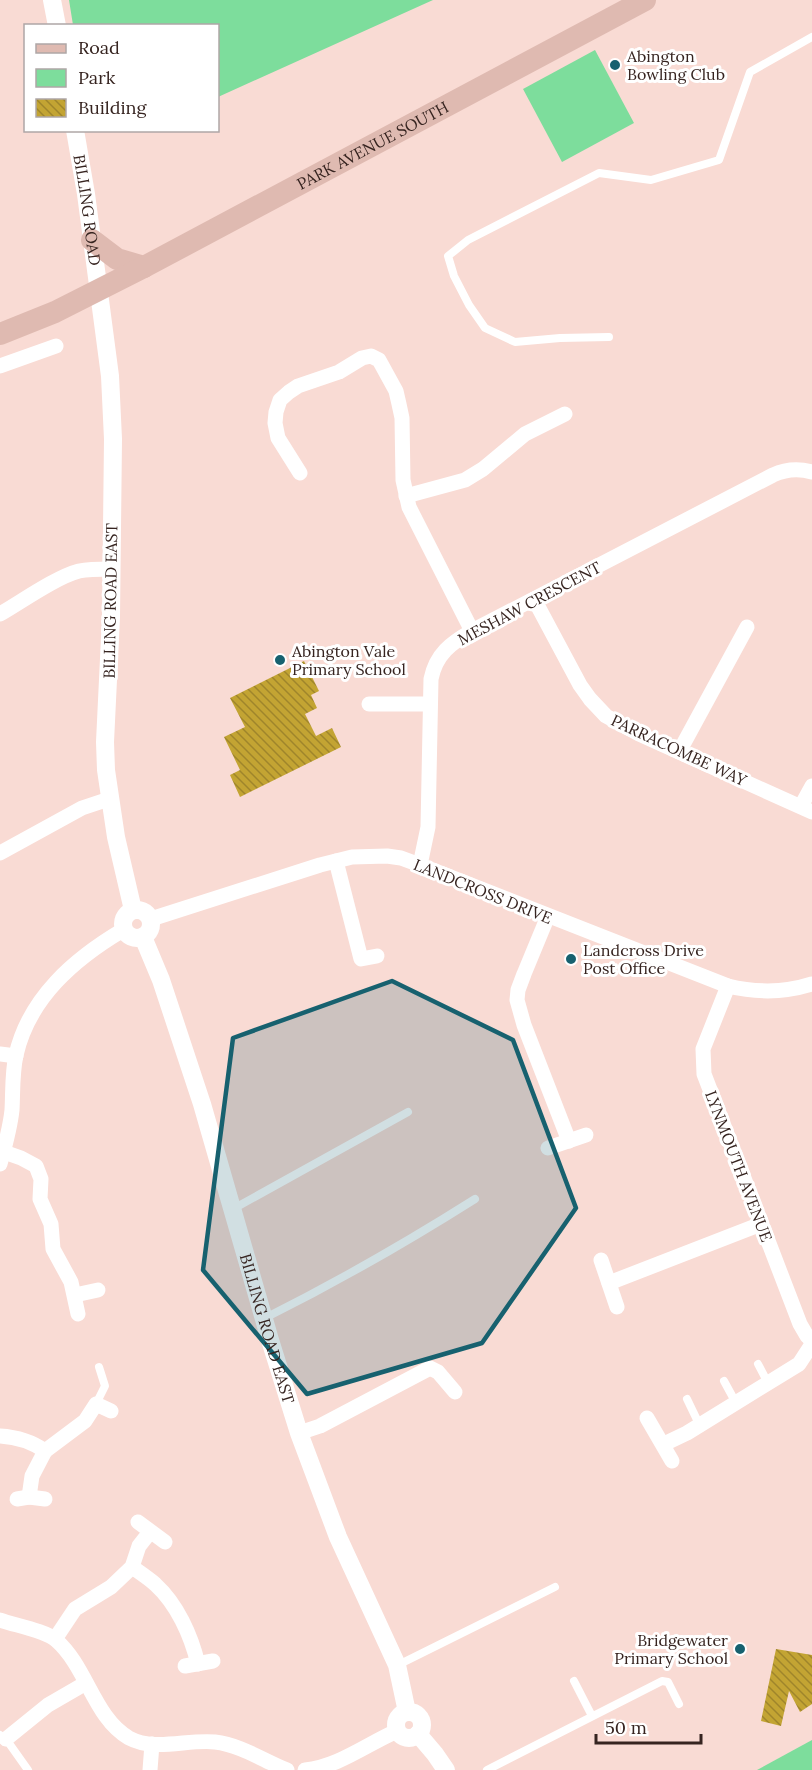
<svg xmlns="http://www.w3.org/2000/svg" width="812" height="1770" font-family="Lora,serif">
<defs>
<pattern id="building-back-hatch" width="6" height="6" patternUnits="userSpaceOnUse" patternTransform="scale(1.5)"><rect width="6" height="6" fill="#c3a433"/><path d="M-1 5l2 2M0 0l6 6M5-1l2 2" fill="none" stroke="#9f852b"/></pattern>
</defs>
<rect width="100%" height="100%" fill="#f9dbd4"/>
<g fill="#7ddd9c">
<path d="M69 0H433L218 97V26L73 25Z"/>
<path d="M595 50 634 123 562 162 523 89Z"/>
<path d="M812 1740V1770H757Z"/>
</g>
<g fill="url(#building-back-hatch)">
<path d="M304 661 319 691 311 695 317 708 305 714 316 736 332 728 341 747 240 797 230 775 240 770 224 737 245 727 230 698Z"/>
<path d="M776 1649 812 1655V1704L800 1712 789 1691 781 1726 761 1721Z"/>
</g>
<g fill="none" stroke-linecap="round" stroke-linejoin="round">
<g stroke="#fff" stroke-width="8">
<path d="M609 337 560 338 515 342 485 328 469 305 454 276 448 256 468 240 599 173 651 180 719 160 750 72 812 37"/>
<path d="M233 1209 408 1112"/>
<path d="M265 1318C337 1282 407 1242 475 1199"/>
<path d="M758 1364 768 1383"/>
<path d="M724 1381 736 1403"/>
<path d="M687 1399 700 1426"/>
<path d="M96 1404 105 1386 99 1367"/>
<path d="M398 1665 555 1587"/>
<path d="M574 1681 592 1716"/>
<path d="M0 1735 6 1739 28 1770"/>
<path d="M487 1770 662 1681 668 1682 679 1704"/>
</g>
<g stroke="#fff" stroke-width="15">
<path d="M0 366 56 346"/>
<path d="M300 473 278 438 275 423 276 412 280 400 289 392 298 386 339 372 362 358 371 356 379 360 396 391 399 404 402 418 403 480 409 507 472 631"/>
<path d="M406 496 465 480 483 469 525 434 565 414"/>
<path d="M534 599 580 685 590 699 606 716 639 734 812 812"/>
<path d="M0 614C21 602 56 577 79 571 89 569 100 569 111 569"/>
<path d="M369 704H430"/>
<path d="M679 752 747 627"/>
<path d="M801 806 812 786"/>
<path d="M0 853 82 808 109 799"/>
<path d="M336 861 361 959 377 956"/>
<path d="M420 865 428 827 431 679C436 654 451 643 472 631L773 475C786 469 798 468 812 472"/>
<path d="M548 916 524 974 518 990 517 1000 524 1025 569 1141"/>
<path d="M151 919 320 865 352 857 387 856 401 858 420 865 728 986C757 993 784 993 812 984"/>
<path d="M728 986 703 1049 704 1074 800 1324 807 1336 812 1341"/>
<path d="M0 1054 16 1056"/>
<path d="M548 1148 586 1135"/>
<path d="M4 1152 21 1158 36 1166 41 1179 40 1199 51 1224 53 1249 71 1282 78 1314"/>
<path d="M0 1164C5 1146 10 1129 12 1110 13 1092 12 1073 16 1055 29 998 74 959 123 930"/>
<path d="M601 1260 617 1307"/>
<path d="M609 1283 761 1224"/>
<path d="M75 1295 98 1290"/>
<path d="M647 1418 672 1461"/>
<path d="M299 1433 320 1426 430 1368 438 1372 455 1392"/>
<path d="M0 1436C17 1437 31 1441 45 1451L85 1421 96 1404 111 1411"/>
<path d="M664 1444 687 1433 799 1364 812 1344"/>
<path d="M29 1497 32 1476 45 1451"/>
<path d="M17 1499 29 1497 45 1499"/>
<path d="M138 1522 165 1542"/>
<path d="M132 1567C139 1572 148 1578 155 1584 177 1604 191 1635 198 1664"/>
<path d="M0 1620C14 1625 46 1631 56 1640 87 1667 94 1718 129 1738 155 1752 187 1739 215 1742 241 1745 264 1761 287 1770"/>
<path d="M55 1639 75 1609 111 1587 132 1567 139 1546 150 1532"/>
<path d="M185 1666 213 1661"/>
<path d="M6 1739 48 1705 86 1683"/>
<path d="M150 1770 152 1744"/>
<path d="M305 1770C338 1767 367 1744 397 1731"/>
</g>
<g stroke="#fff" stroke-width="18">
<path d="M52 0 57 26"/>
<path id="s1" d="M75 130 86 194 110 376 113 439 111 617 105 742 106 770 116 837 133 910"/>
<circle cx="137" cy="924" r="14"/>
<path id="s2" d="M143 937 161 980 202 1104 270 1340 299 1433 338 1537 397 1665 407 1712"/>
<circle cx="409" cy="1725" r="13"/>
<path d="M418 1734 435 1754 446 1770"/>
</g>
<g stroke="#dfbab1" stroke-width="22">
<path d="M92 240 117 259 144 267"/>
<path id="s3" d="M0 334 55 312 144 267 645 0"/>
</g>
</g>
<path fill="#17616f" fill-opacity="0.2" stroke="#17616f" stroke-width="4.5" stroke-linejoin="round" d="M392 981 513 1040 576 1208 482 1343 307 1394 203 1270 233 1038Z"/>
<g fill="#17616f" stroke="#fff" stroke-width="2">
<circle cx="615" cy="65" r="6"/>
<circle cx="280" cy="660" r="6"/>
<circle cx="571" cy="959" r="6"/>
<circle cx="740" cy="1649" r="6"/>
</g>
<g text-anchor="middle" dominant-baseline="central" stroke-width="6" stroke-linejoin="round" paint-order="stroke">
<g font-size="16" fill="#362420" stroke="#fff" text-anchor="start">
<text x="627" y="56">Abington<tspan x="627" dy="18">Bowling Club</tspan></text>
<text x="292" y="651">Abington Vale<tspan x="292" dy="18">Primary School</tspan></text>
<text x="583" y="950">Landcross Drive<tspan x="583" dy="18">Post Office</tspan></text>
<text x="728" y="1640" text-anchor="end">Bridgewater<tspan x="728" dy="18">Primary School</tspan></text>
</g>
<g font-size="16" fill="#362420" stroke="#fff">
<text stroke="none"><textPath href="#s3" startOffset="418">PARK AVENUE SOUTH</textPath></text>
<text stroke="none"><textPath href="#s1" startOffset="81">BILLING ROAD</textPath></text>
<text transform="translate(110 601) rotate(-89)">BILLING ROAD EAST</text>
<text transform="translate(529 603) rotate(-28)">MESHAW CRESCENT</text>
<text transform="translate(679 750) rotate(25)">PARRACOMBE WAY</text>
<text transform="translate(483 891) rotate(22)">LANDCROSS DRIVE</text>
<text transform="translate(739 1166) rotate(69)">LYNMOUTH AVENUE</text>
<text stroke="none"><textPath href="#s2" startOffset="411">BILLING ROAD EAST</textPath></text>
</g>
</g>
<rect x="24" y="24" width="195" height="108" fill="#ffffff" stroke="#afa7a6" stroke-width="1.5"/>
<rect x="36" y="44" width="30" height="9" fill="#dfbab1" stroke="#afa7a6" stroke-width="1.5"/>
<text x="78" y="54" font-size="18" fill="#362420">Road</text>
<rect x="36" y="69" width="30" height="18" fill="#7ddd9c" stroke="#afa7a6" stroke-width="1.5"/>
<text x="78" y="84" font-size="18" fill="#362420">Park</text>
<rect x="36" y="99" width="30" height="18" fill="url(#building-back-hatch)" stroke="#afa7a6" stroke-width="1.5"/>
<text x="78" y="114" font-size="18" fill="#362420">Building</text>
<path d="M596 1734v9h105v-9" fill="none" stroke="#362420" stroke-width="3"/>
<text x="605" y="1734" font-size="18" fill="#362420" stroke="#ffffff" stroke-width="4.5" paint-order="stroke">50 m</text>
</svg>
